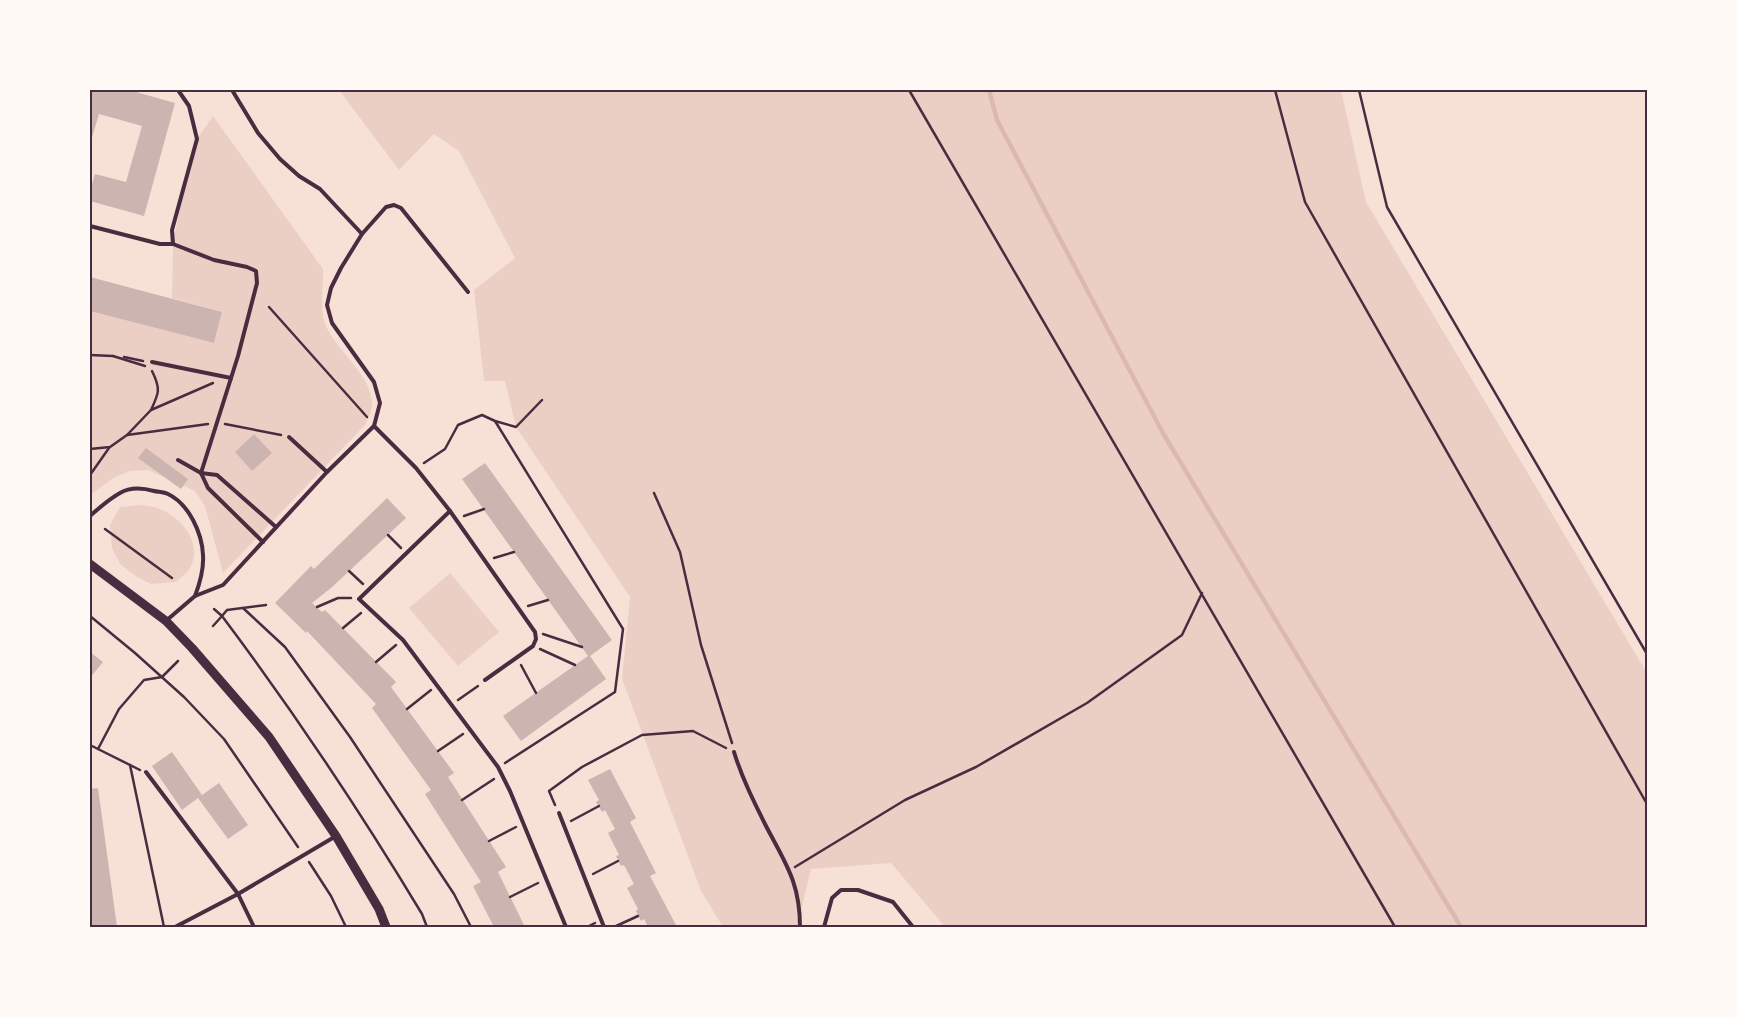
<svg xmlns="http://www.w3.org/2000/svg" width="1737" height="1017" font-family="Roboto,sans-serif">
<rect width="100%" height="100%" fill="#f7e1d7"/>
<g fill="#ebcfc5">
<path d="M339 90H1341L1366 202 1647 673V927H945L891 863 811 869 797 927H723L701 891 622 679 630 597 516 427 505 381H484L474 290 515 258 459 151 434 134 399 170Z"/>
<path d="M213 116 323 269C324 288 318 313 328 330 340 353 375 380 372 407 371 413 367 420 365 425L223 573 205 506 195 491 148 470 130 471 115 477 90 495V311L214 343 222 312 172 298 173 244 186 176 197 139Z"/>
<path d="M139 505C146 506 155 506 162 510 183 519 203 544 190 568 187 573 180 578 176 582L151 584 137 577 120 564 112 548 110 525 120 507Z"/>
<path d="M450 573 499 632 458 666 409 608Z"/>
</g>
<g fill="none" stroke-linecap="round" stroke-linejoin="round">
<path stroke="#dcb8b0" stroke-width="4.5" d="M989 90 997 120 1164 435 1461 927"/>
</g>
<g fill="#ccb4b1">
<path d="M90 90H129L175 103 144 216 90 201V191L95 174 126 182 142 126 99 114 90 144Z"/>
<path d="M90 277 222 312 214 343 90 311Z"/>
<path d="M254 434 272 453 252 471 235 452Z"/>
<path d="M146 448 188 479 181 489 138 458Z"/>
<path d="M485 463 612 640 590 656 606 679 521 741 503 716 588 656 462 479Z"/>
<path d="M387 498 406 518 331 588 312 603 322 612 325 610 396 682 391 687 454 773 448 777 506 867 498 872 525 927H494L473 886 481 882 425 794 431 790 372 708 376 704 307 631 306 633 275 603 311 566 314 569Z"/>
<path d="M90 652 103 662 90 678Z"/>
<path d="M172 752 202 795 219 783 248 825 228 839 198 798 182 810 152 766Z"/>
<path d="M610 769 636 818 630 822 656 873 650 876 677 927H648L644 919 641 921 636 911 638 909 627 888 634 884 624 865 621 866 616 856 619 855 608 833 615 829 605 810 602 812 596 802 599 800 588 780Z"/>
<path d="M98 788 117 927H92L90 912V789Z"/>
</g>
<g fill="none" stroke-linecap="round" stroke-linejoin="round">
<g stroke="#4a2c40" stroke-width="2.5">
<path d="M909 90 1395 927"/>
<path d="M1275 90 1305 202 1647 804"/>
<path d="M1359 90 1387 207 1647 654"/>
<path d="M269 307 367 417"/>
<path d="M90 355 113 356"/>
<path d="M113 356 145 366"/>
<path d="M124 357 143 361"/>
<path d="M152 371C161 389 159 393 151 410L213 383"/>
<path d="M495 421 623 629 615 692 505 763"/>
<path d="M225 424 281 435"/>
<path d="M127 435 208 424"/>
<path d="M90 449 110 447 127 435 151 410"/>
<path d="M424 463 445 449 458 425 482 415 495 421 516 427 542 400"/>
<path d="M90 475 109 448"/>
<path d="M654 493 680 552 701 645 732 743"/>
<path d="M464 516 484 509"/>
<path d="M105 529 172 578"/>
<path d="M388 535 401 548"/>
<path d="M494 558 514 552"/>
<path d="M349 571 363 584"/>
<path d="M266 605 227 610 222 616C294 712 360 811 422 914L427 927"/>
<path d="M528 606 548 600"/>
<path d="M317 607 338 598H351"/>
<path d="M243 608 285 647 350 737 454 894 471 927"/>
<path d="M90 616 135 653 184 697 224 739 298 847"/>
<path d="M213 626 222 616 214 609"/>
<path d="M343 628 361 613"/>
<path d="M543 634 582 647"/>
<path d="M540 649 575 665"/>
<path d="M376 662 396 645"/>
<path d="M521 665 536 693"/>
<path d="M458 700 478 686"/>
<path d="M407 709 431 690"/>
<path d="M90 745 98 749 119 709 144 680 162 677 178 661"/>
<path d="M98 749 140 770"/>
<path d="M438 751 463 734"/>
<path d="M130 765 164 927"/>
<path d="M462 800 494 779"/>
<path d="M555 805 549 791 582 767 642 735 693 731 726 748"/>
<path d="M571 821 599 806"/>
<path d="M489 841 516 827"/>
<path d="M309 862 331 896 346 927"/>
<path d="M795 867 905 800 976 767 1087 703 1182 635 1202 593"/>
<path d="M593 874 618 861"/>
<path d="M510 897 538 883"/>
<path d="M587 927 595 923"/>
<path d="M614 927 638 916"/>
</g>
<g stroke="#4a2c40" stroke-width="4">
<path d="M178 90 189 106 197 139 172 230 173 244 214 260 247 267 256 271 257 283 238 356 201 473 178 460"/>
<path d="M232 90 258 133 280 159 299 176 320 189 362 234"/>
<path d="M90 226 160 244H173"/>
<path d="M152 362 231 378"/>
<path d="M374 426 416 468 450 511"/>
<path d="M289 437 327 472"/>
<path d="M201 473 217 475 276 527"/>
<path d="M201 473 208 488 263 542"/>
<path d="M90 516C99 508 109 499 120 493 130 487 143 488 154 491 158 492 164 492 168 494 189 504 202 533 203 555 204 569 200 583 195 596"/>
<path d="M167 620 195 596 223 585 327 472 374 426 380 403 374 382 332 323 327 305 331 288 341 268 362 234 386 207 394 205 401 208 468 292"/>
<path d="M485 680 533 646 536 639 535 632 450 511 359 599 403 640 498 767 510 791 566 927"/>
<path d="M734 752C742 778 754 802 766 826 786 864 800 883 800 927"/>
<path d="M146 772 238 894 254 927"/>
<path d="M559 813 604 927"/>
<path d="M175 927 238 894 336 836"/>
<path d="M824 927 832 898 841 890H858L893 902 913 927"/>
</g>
<path stroke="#4a2c40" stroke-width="9" d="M90 564 166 621 192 648 269 737 336 836 379 909 386 927"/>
</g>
<rect width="1737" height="1017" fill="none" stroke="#fffaf5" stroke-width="182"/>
<rect x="91" y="91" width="1555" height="835" fill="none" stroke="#4a2c40" stroke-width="2"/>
</svg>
